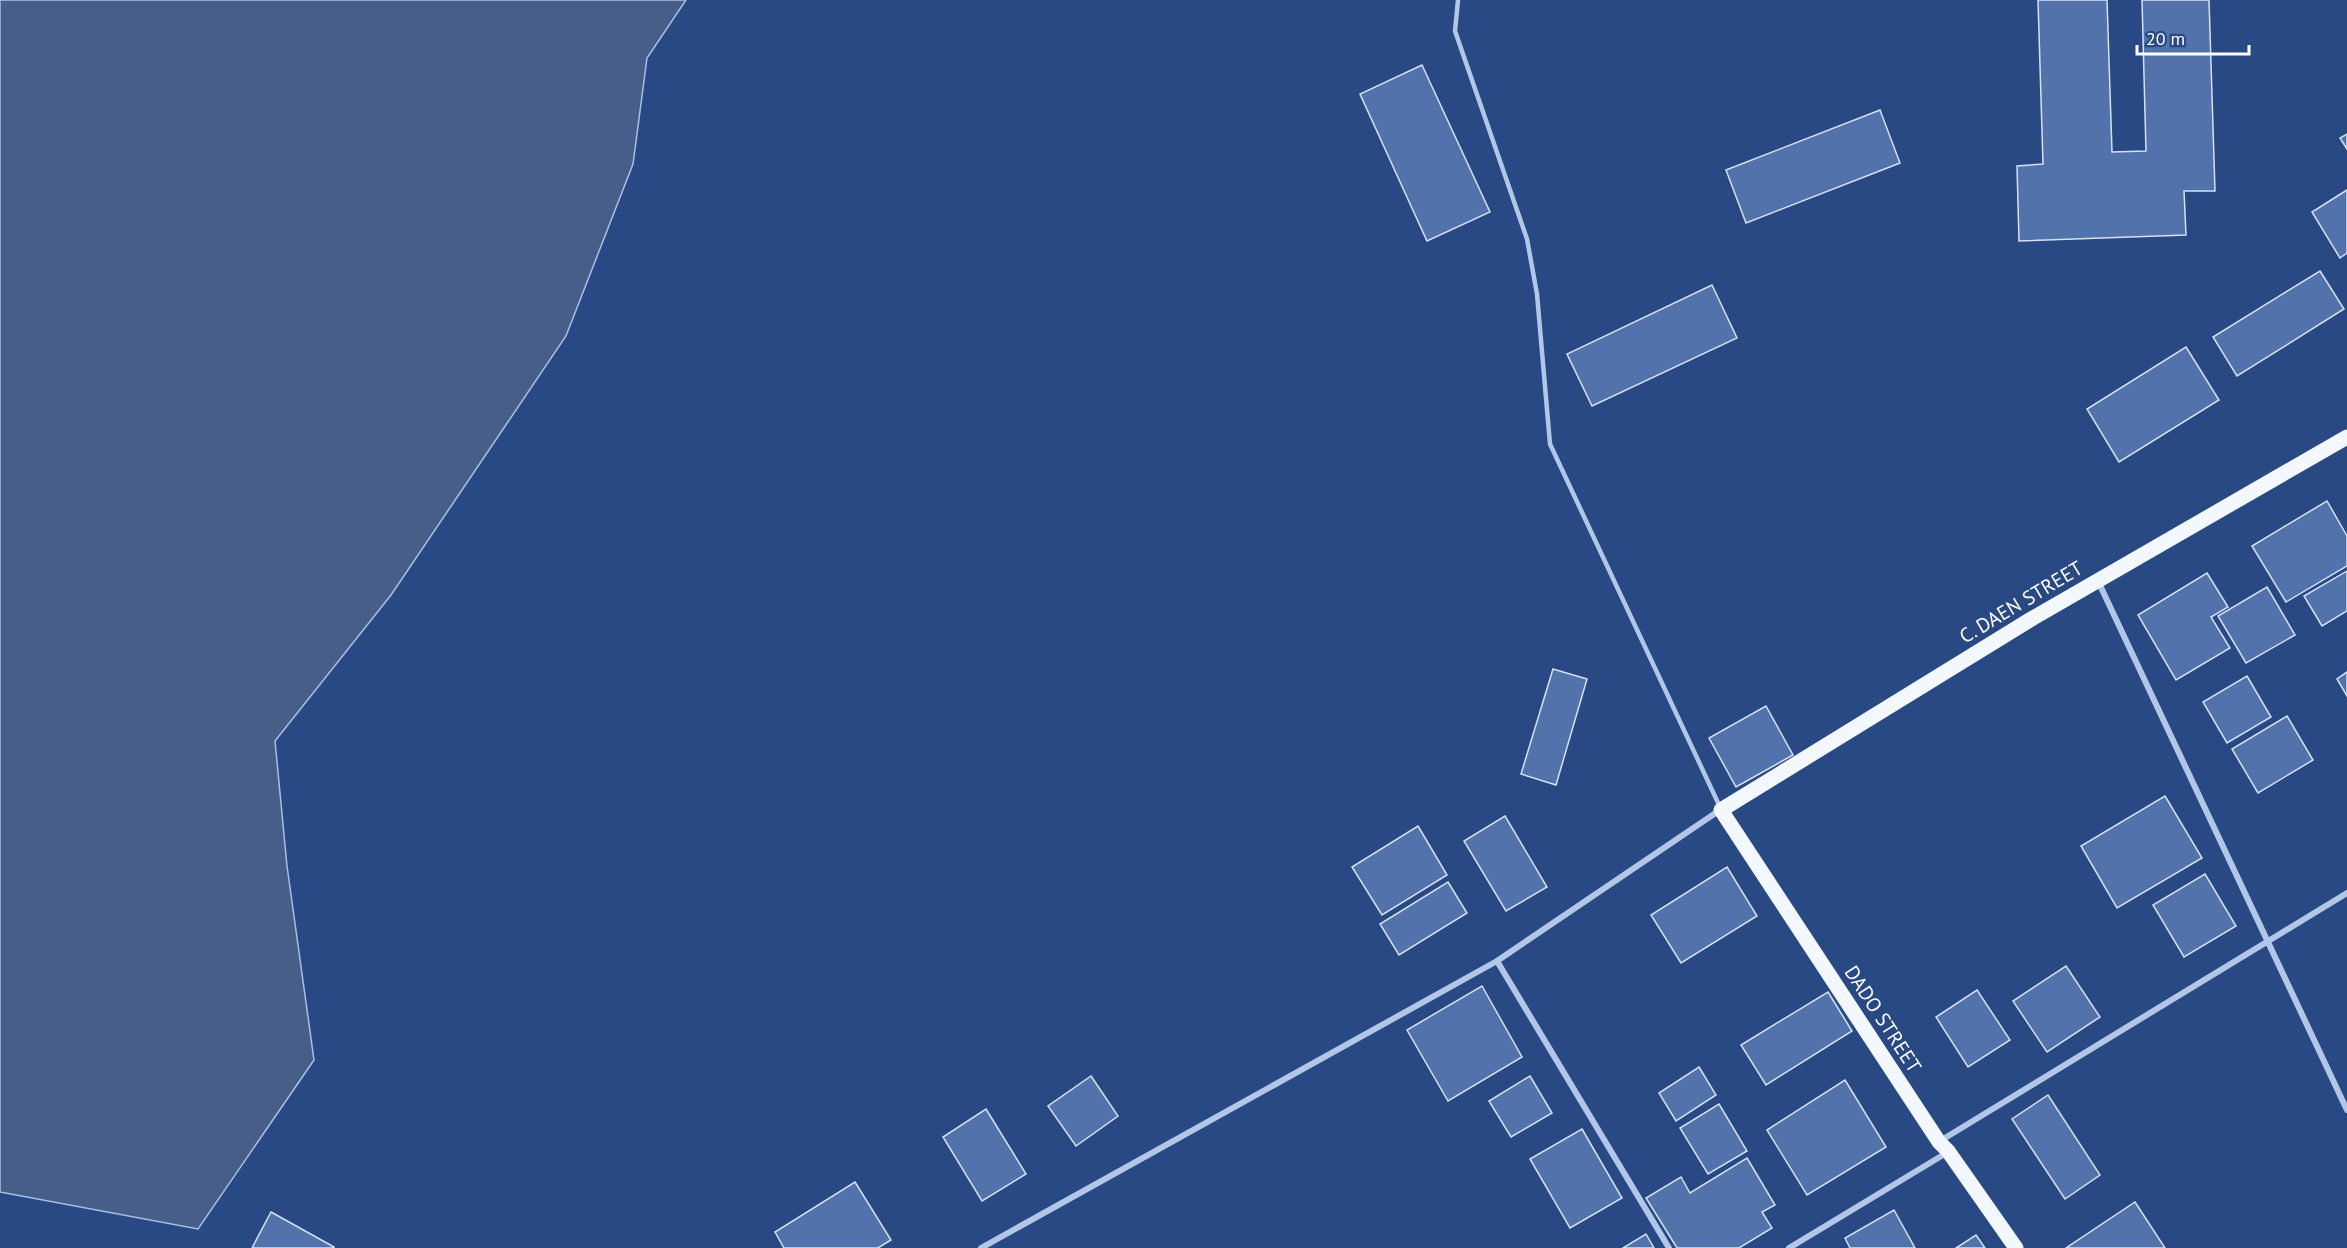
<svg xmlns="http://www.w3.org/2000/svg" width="2347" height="1248" font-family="'PT Sans',sans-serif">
<rect width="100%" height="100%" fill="#284984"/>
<path fill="#465e88" stroke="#a7c0e7" stroke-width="1.5" d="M0 0H686L647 58 633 164 566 336 391 595 275 741 287 866 314 1060 198 1229 0 1192Z"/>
<g fill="#5172ab" stroke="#d5e1f6" stroke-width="1.5">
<path d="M2038 0H2107L2112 152 2146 151 2142 0H2209L2215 191H2184L2186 235 2019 241 2017 166 2043 164Z"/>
<path d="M1422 65 1490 212 1427 241 1360 94Z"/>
<path d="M1880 110 1900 163 1746 223 1726 170Z"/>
<path d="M2347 134V149L2340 138Z"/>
<path d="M2347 190V253L2340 258 2312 212Z"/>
<path d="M2320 271 2344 309 2237 376 2213 337Z"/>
<path d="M1712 285 1737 338 1592 406 1567 354Z"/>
<path d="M2186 347 2219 400 2119 462 2087 409Z"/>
<path d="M2327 501 2347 536V566L2286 602 2252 546Z"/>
<path d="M2347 571V611L2322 626 2304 596Z"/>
<path d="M2207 573 2228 607 2211 617 2230 648 2176 680 2138 615Z"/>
<path d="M2267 587 2295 635 2246 663 2218 616Z"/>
<path d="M1553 669 1587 679 1556 785 1521 774Z"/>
<path d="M2347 672V696L2337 679Z"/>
<path d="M2247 676 2271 717 2227 743 2203 702Z"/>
<path d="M1766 706 1793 755 1736 787 1709 738Z"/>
<path d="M2287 716 2313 760 2258 793 2232 749Z"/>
<path d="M2165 796 2202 858 2117 908 2081 846Z"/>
<path d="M1505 816 1547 887 1506 911 1464 841Z"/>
<path d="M1418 826 1447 875 1382 915 1352 867Z"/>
<path d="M1727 867 1757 916 1681 963 1651 915Z"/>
<path d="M2205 874 2236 926 2184 957 2153 905Z"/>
<path d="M1448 882 1467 913 1399 955 1380 924Z"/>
<path d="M2066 966 2100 1017 2047 1052 2013 1001Z"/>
<path d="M1482 986 1522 1057 1448 1101 1407 1030Z"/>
<path d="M1977 990 2010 1040 1968 1067 1936 1017Z"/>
<path d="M1828 992 1852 1031 1766 1085 1741 1045Z"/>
<path d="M1699 1067 1716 1095 1676 1121 1659 1093Z"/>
<path d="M1091 1076 1118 1116 1076 1146 1048 1106Z"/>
<path d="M1530 1076 1552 1113 1511 1137 1489 1101Z"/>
<path d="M1845 1080 1886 1147 1807 1195 1767 1130Z"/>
<path d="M2048 1095 2100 1175 2065 1199 2012 1119Z"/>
<path d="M1719 1104 1747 1151 1708 1174 1680 1128Z"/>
<path d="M986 1109 1026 1174 982 1201 943 1137Z"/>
<path d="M1582 1129 1622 1198 1570 1228 1530 1159Z"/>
<path d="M1747 1158 1775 1205 1762 1212 1772 1228 1739 1248H1677L1646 1198 1681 1177 1690 1193Z"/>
<path d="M855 1182 891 1240 878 1248H784L775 1232Z"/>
<path d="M2135 1202 2165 1248H2066Z"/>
<path d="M1894 1210 1915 1248H1850L1845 1238Z"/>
<path d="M271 1212 334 1247V1248H252Z"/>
<path d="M1646 1234 1654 1248H1623Z"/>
<path d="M1976 1235 1985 1248H1956Z"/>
</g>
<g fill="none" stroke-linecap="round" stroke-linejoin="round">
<path stroke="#b2c6e7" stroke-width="4.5" d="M1458 0 1455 31 1527 239 1537 294 1550 444 1720 807"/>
<g stroke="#b2c6e7" stroke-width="6">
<path d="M2098 581 2347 1110"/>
<path d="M1497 961 1669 1248"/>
<path d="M1940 1141 2347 893"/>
<path d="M981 1248 1497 961 1720 810"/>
<path d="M1789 1248 1948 1152"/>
</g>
<path stroke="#f3f7fe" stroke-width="15" d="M2016 1248 1948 1151 1939 1142 1721 810 2033 618 2347 437"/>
</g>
<g text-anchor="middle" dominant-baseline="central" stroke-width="6" stroke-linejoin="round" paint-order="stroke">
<g font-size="20" fill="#fff" stroke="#284984">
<text transform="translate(2021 602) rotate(-31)">C. DAEN STREET</text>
<text transform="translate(1883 1019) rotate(57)">DADO STREET</text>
</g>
</g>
<path d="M2137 45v9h112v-9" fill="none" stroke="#ffffff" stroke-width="3"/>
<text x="2146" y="45" font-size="18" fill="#ffffff" stroke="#284984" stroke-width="4.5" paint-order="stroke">20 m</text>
</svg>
